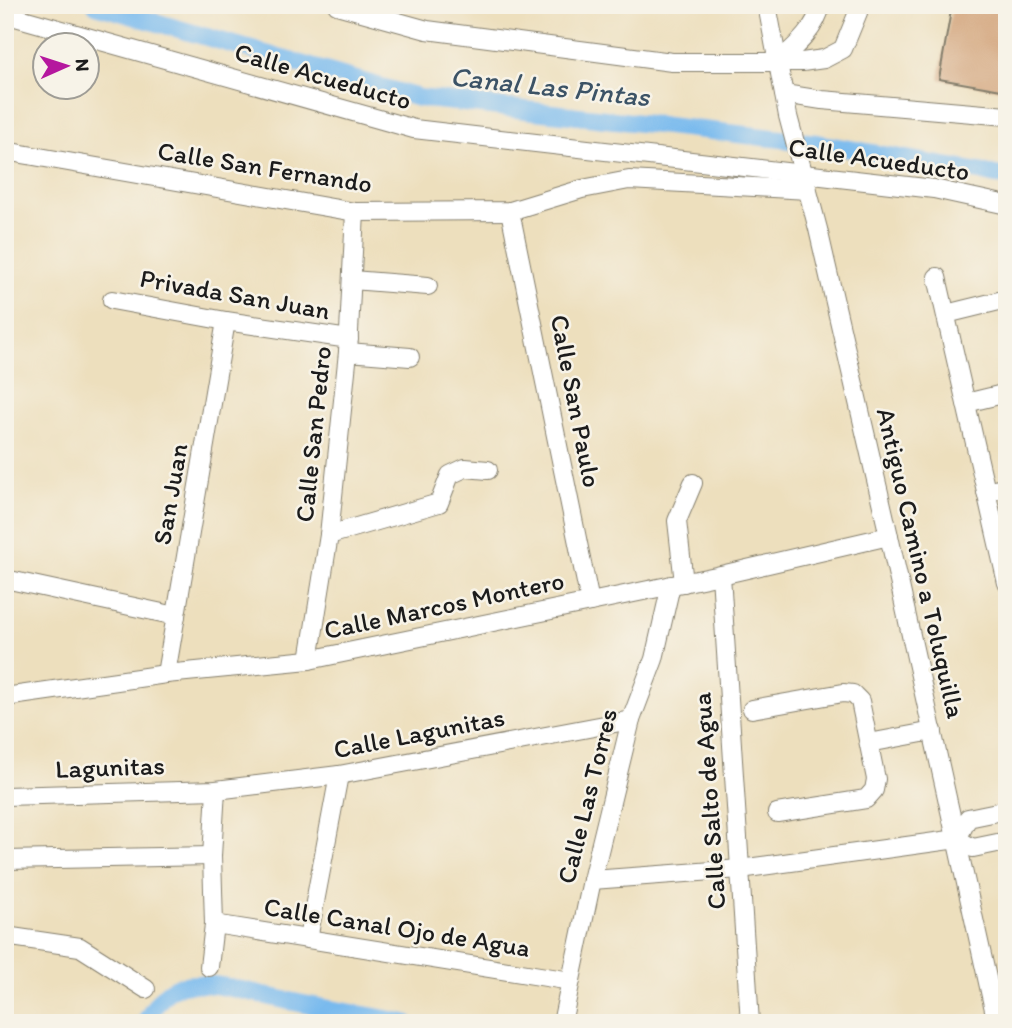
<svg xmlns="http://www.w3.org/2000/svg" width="1012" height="1028" font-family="Itim,sans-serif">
<rect width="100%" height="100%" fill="#f7f3e8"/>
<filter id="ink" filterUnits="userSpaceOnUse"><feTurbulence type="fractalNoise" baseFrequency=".0143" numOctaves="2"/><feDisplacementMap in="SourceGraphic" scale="14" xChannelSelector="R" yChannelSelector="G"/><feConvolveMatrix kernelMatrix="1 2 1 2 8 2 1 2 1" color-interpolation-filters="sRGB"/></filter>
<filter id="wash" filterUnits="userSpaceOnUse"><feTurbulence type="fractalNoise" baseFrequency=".00686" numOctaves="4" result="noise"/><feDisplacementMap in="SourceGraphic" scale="28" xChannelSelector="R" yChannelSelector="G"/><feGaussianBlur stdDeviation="1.57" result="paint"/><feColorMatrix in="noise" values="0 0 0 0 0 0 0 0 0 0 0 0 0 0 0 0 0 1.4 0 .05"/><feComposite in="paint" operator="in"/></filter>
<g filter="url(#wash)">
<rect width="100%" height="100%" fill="#eddfbd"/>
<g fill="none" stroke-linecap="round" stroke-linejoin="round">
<g stroke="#78baee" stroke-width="18">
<path d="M96 5 419 98 817 143 1007 177"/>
<path d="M145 1023C152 1011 160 996 172 989 197 974 261 996 289 1001 328 1009 367 1015 406 1023"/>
</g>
</g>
<g id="blocks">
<path fill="#d3a57d" d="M952 5H1007V91L939 79Z"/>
</g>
</g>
<g filter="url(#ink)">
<use href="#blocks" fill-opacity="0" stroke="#847e6c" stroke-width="2"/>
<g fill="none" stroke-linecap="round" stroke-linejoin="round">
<defs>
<g id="minor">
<path d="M337 5 427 30 672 62H802L824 59 843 49 861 5"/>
<path d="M767 5 788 116 818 229 889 536 997 1023"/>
<path d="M5 14 414 129 934 189 1007 205"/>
<path d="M779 61C796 46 816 29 821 5"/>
<path d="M784 94 822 100 1007 116"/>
<path d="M5 151 355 212 510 211 582 189 629 180 808 190"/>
<path d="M510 211 590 602"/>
<path d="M937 277 1007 583"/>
<path d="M352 280 428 286"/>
<path d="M112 300 226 321 349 339"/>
<path d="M946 314 1007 299"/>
<path d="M348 352 410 357"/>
<path d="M966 403 1007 393"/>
<path d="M986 492 1007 487"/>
<path d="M329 535 439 503 450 475 465 468 488 470"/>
<path d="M721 575 750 1023"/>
<path d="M5 579 176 616"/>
<path d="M684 583 677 521 693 483"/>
<path d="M309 660 329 535 348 352 355 212"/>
<path d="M166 674 226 321"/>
<path d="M5 697 166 674 309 660 721 575 889 536"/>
<path d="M752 709 843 693 853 694 860 701 876 779 874 790 866 799 777 813"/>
<path d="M869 743 933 731"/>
<path d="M5 796 216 790 339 775 631 720"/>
<path d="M957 839 968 818 1007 810"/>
<path d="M5 860 212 856"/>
<path d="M592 880 740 869 957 839 973 848 1007 841"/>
<path d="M214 924 571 981"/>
<path d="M5 936 80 947 146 989"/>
<path d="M308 939 339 775"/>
<path d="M209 967 214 924 212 856 216 790"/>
<path d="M562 1023 592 880 631 720 654 659 671 585"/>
</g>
</defs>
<use href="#minor" stroke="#847e6c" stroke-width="20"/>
<use href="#minor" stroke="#fff" stroke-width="18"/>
</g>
</g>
<g text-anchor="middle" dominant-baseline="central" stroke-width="5" stroke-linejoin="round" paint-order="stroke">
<g font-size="26" fill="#1c1c1c" stroke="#f7f3e8">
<text transform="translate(323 76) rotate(16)">Calle Acueducto</text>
<text transform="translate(879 159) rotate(8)">Calle Acueducto</text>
<text transform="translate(265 167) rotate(9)">Calle San Fernando</text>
<text transform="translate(235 294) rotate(10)">Privada San Juan</text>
<text transform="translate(576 401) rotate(79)">Calle San Paulo</text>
<text transform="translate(313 434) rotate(-84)">Calle San Pedro</text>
<text transform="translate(170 494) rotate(-80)">San Juan</text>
<text transform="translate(921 563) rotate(77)">Antiguo Camino a Toluquilla</text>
<text transform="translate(444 605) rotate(-12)">Calle Marcos Montero</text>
<text transform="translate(419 733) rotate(-11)">Calle Lagunitas</text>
<text transform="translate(110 767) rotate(-2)">Lagunitas</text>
<text transform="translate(587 796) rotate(-76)">Calle Las Torres</text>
<text transform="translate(709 801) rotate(-94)">Calle Salto de Agua</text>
<text transform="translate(397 927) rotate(9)">Calle Canal Ojo de Agua</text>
</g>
<g font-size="28" font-style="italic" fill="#3c5366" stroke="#f7f3e8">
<text transform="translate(550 86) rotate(6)">Canal Las Pintas</text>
</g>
</g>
<rect width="1012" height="1028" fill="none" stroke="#f7f3e8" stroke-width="28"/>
<g transform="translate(66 66) rotate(87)"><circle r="33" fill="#f7f3e8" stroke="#9f9d96" stroke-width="2"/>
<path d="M0-5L12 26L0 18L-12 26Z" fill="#b5179e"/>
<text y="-10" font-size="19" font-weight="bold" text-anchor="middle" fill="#1c1c1c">N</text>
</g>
</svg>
